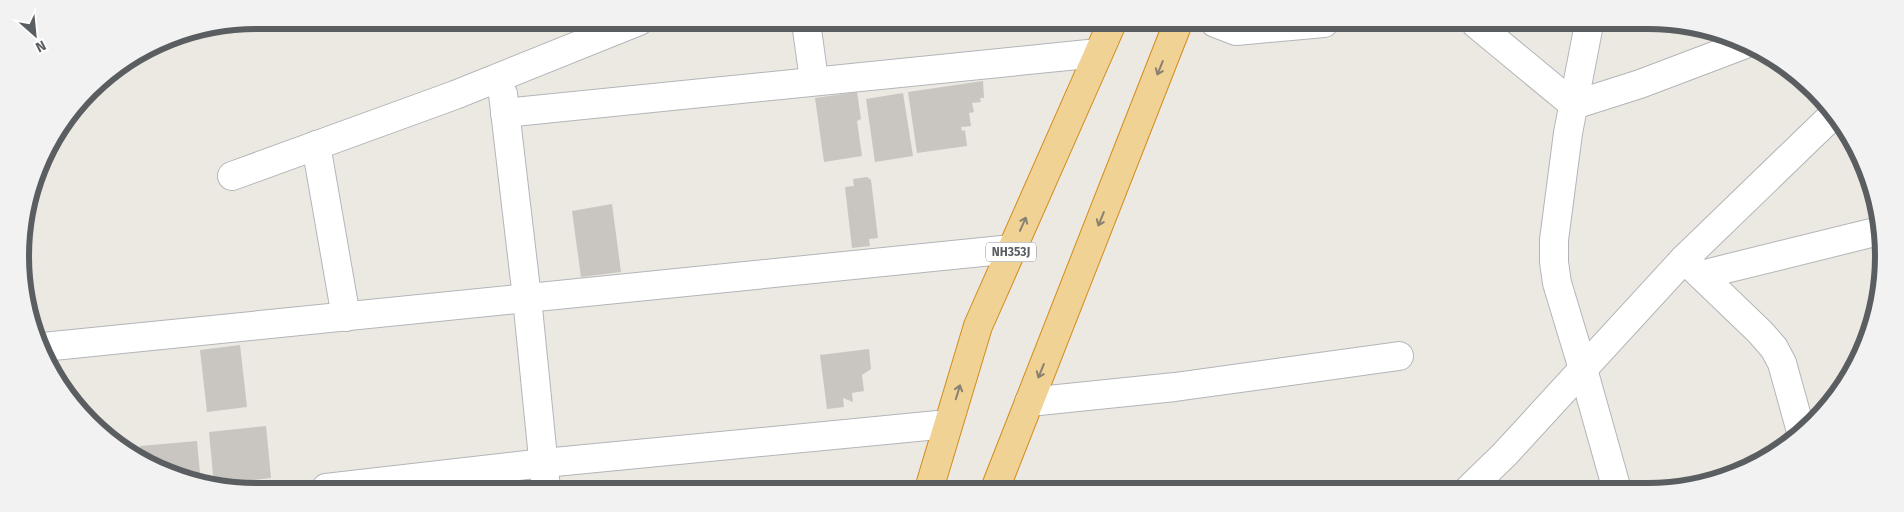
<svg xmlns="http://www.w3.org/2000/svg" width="1904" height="512" font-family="'Fira Sans',sans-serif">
<rect width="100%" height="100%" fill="#ebe9e2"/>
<g fill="#c9c5c1">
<path d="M983 81 984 98H980L981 102 972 103 974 112 969 113 971 126 961 127 962 131 965 130 967 146 917 153 908 92Z"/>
<path d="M857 92 861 119 857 121 862 156 824 162 815 98Z"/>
<path d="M903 93 913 156 875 162 866 99Z"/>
<path d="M867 177 871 180 878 238 869 239 870 246 852 248 845 187 854 186 853 179Z"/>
<path d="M612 204 621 272 581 277 572 211Z"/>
<path d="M240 345 247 407 207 412 200 350Z"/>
<path d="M869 349 871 369 862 375 864 391 852 393 853 402 843 398 844 407 827 409 820 355Z"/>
<path d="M266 426 271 478 214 485 209 432Z"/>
<path d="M197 441 201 484 142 462 140 446Z"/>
</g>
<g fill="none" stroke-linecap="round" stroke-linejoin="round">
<defs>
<g id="minor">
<path d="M806 22 814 80"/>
<path d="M1215 23 1236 31 1324 23"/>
<path d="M1476 24 1574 105 1640 84 1743 45"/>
<path d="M1589 24 1568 133 1554 240V262L1557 283 1583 369 1617 490"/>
<path d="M503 94 527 298 546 488"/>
<path d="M505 113 1098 53"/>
<path d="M316 145 346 317"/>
<path d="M232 176 455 95 639 21"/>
<path d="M1684 259 1760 332 1774 348 1782 363 1802 435"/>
<path d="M1701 275 1879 231"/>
<path d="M43 347 1012 249"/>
<path d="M1029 402 1175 387 1399 356"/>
<path d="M326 488 544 463 948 424"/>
<path d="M1468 490 1505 454 1684 259 1834 114"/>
</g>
<g id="highway">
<path d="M929 489 978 326 1112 23"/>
<path d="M995 489 1178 23"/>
</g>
</defs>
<use href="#minor" stroke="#b3b5b8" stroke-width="30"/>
<use href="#highway" stroke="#d48b1a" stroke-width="30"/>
<use href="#minor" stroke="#fff" stroke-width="28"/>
<use href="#highway" stroke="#f0d295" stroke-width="28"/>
</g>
<defs><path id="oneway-shaft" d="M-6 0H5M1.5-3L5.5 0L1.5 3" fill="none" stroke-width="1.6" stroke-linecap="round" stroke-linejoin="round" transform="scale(1.25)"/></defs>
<g stroke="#888171">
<use href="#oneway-shaft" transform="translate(1160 68) rotate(112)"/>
<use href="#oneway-shaft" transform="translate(1101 219) rotate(112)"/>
<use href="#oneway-shaft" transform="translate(1023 224) rotate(-66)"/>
<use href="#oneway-shaft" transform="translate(1041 371) rotate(112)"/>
<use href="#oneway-shaft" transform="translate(958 392) rotate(-73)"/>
</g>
<g text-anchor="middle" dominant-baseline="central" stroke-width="5" stroke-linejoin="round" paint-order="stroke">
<rect fill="#fff" stroke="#8c8e90" stroke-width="1" x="986" y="242.5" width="50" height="19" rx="4"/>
<g font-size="12" font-weight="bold" fill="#5b5e61">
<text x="1011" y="252">NH353J</text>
</g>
</g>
<path d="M0 0H1904V512H0ZM256 29H1648A227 227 0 0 1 1875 256V256A227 227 0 0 1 1648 483H256A227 227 0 0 1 29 256V256A227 227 0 0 1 256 29Z" fill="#f2f2f2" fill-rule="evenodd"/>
<path fill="none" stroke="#5b5e61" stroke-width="6" d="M256 29H1648A227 227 0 0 1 1875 256V256A227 227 0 0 1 1648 483H256A227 227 0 0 1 29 256V256A227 227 0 0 1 256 29Z"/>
<g transform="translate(35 35) rotate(153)" stroke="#ffffff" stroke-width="4" paint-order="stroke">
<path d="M0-4L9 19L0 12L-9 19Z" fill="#5b5e61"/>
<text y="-8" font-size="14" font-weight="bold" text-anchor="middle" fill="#5b5e61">N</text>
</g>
</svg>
